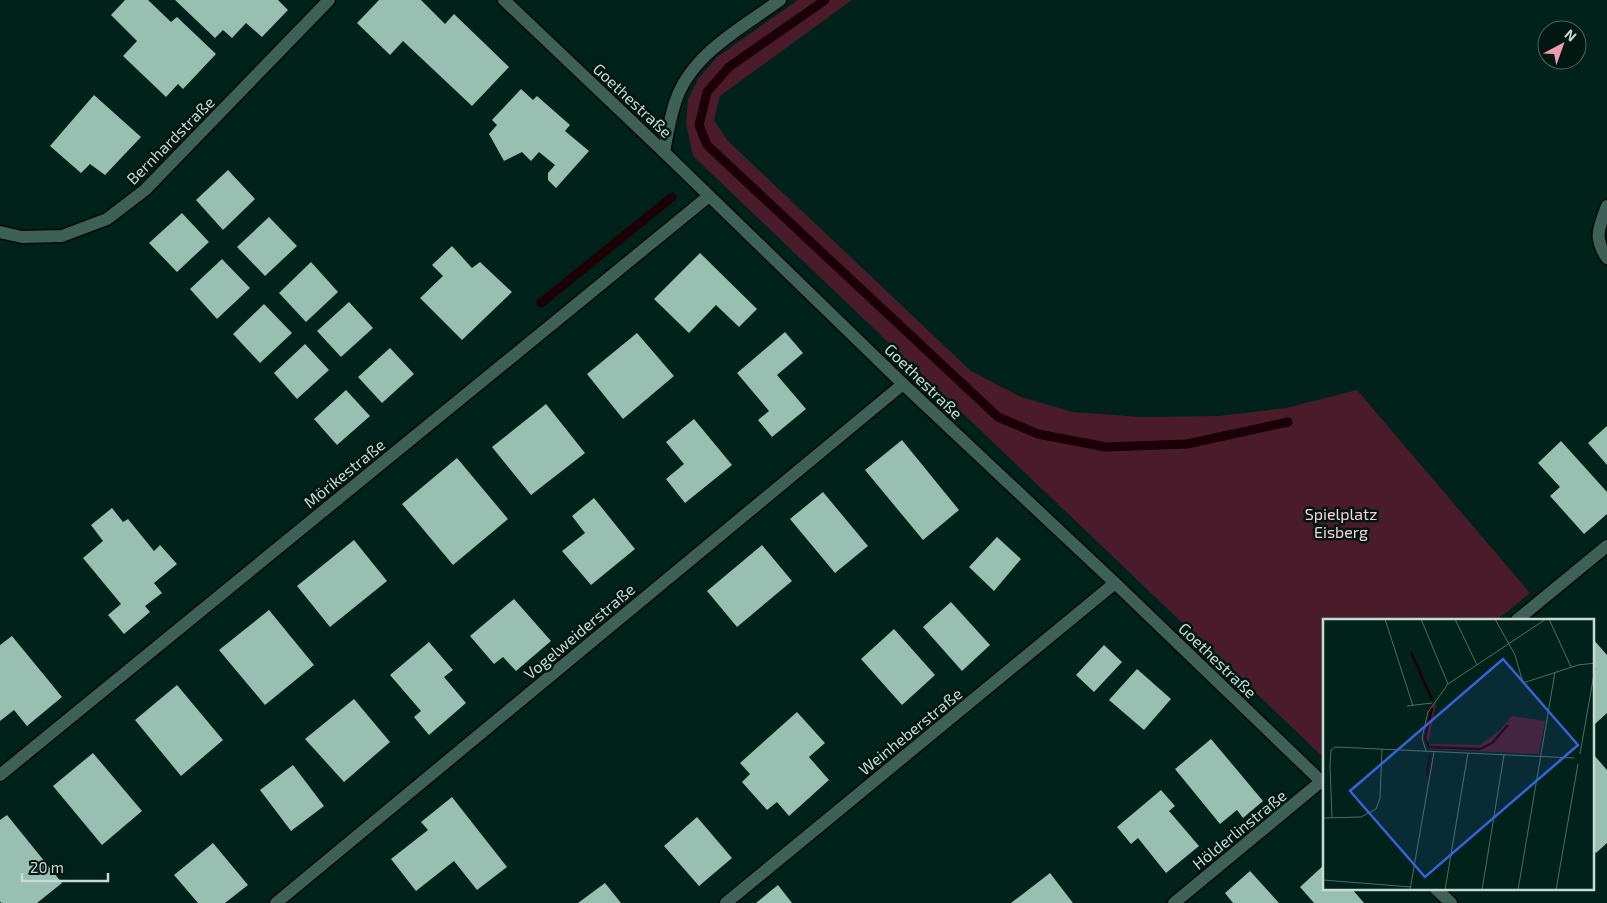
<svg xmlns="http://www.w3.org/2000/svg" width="1607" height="903" font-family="'Exo 2',sans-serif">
<rect width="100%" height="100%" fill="#01221a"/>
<path fill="#491b2b" d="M798 0H852L720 96 714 120 727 140 971 371 1021 397 1073 412 1141 417 1219 416 1286 408 1357 390 1530 593 1497 620H1324V758L693 156 686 123 688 100 698 79 717 57Z"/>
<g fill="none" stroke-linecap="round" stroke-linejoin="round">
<g stroke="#1c0008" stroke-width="9">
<path d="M825 0 729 67 707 92 699 125 707 145 998 417 1038 434 1106 447 1187 444 1288 422"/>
<path d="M541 303 672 197"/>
</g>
</g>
<g fill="#99beb2">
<path d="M125 0H148L171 22 177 17 216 54 183 89 178 84 166 97 123 56 137 41 111 15Z"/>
<path d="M175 0H278L288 10 262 37 246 23 232 38 223 30 215 38Z"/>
<path d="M379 0H421L445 24 454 14 509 67 472 106 403 41 390 55 357 23Z"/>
<path d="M521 89 533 100 537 96 570 125 565 131 589 151 556 188 548 180V173L555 165 539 152 531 161 522 152 504 161 489 134 497 125 492 120Z"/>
<path d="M94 95 141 137 105 175 90 164 81 173 50 146Z"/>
<path d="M228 170 255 199 223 230 196 200Z"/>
<path d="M182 213 209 242 177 272 149 243Z"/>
<path d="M269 217 297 246 265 276 237 247Z"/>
<path d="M452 246 472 268 480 262 512 292 462 340 420 298 443 276 432 265Z"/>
<path d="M700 253 757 309 739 327 716 305 689 333 654 299Z"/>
<path d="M222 259 250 288 217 319 190 289Z"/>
<path d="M311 262 338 292 306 322 279 293Z"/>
<path d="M349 302 373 328 341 357 317 331Z"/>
<path d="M264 304 292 333 260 363 233 334Z"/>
<path d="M785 332 803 353 777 375 806 409 772 437 758 420 769 411 737 373Z"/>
<path d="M637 333 674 376 623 419 587 374Z"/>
<path d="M305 344 329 370 297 399 274 373Z"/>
<path d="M390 348 414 374 382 403 358 377Z"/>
<path d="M346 390 370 416 337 445 314 419Z"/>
<path d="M546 404 585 453 531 495 492 447Z"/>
<path d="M694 419 732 465 685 503 666 479 684 464 666 442Z"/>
<path d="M1607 426V465L1588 443Z"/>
<path d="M902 440 959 510 923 540 865 470Z"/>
<path d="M1561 441 1607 492V514L1584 534 1550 496 1560 487 1538 463Z"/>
<path d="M457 458 508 519 453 565 402 504Z"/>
<path d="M823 492 868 546 835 573 790 519Z"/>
<path d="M594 498 635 549 591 585 562 551 585 533 572 516Z"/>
<path d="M112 508 123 522 128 519 154 551 160 545 177 564 154 583 162 593 145 606 150 612 124 634 108 615 121 604 83 558 103 541 91 525Z"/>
<path d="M997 537 1021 559 994 591 969 567Z"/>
<path d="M354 540 387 581 330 627 297 586Z"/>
<path d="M762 545 792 581 737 627 707 591Z"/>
<path d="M514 599 551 641 516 671 503 657 494 664 470 636Z"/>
<path d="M951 602 990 645 962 671 923 627Z"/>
<path d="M269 610 314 665 265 705 219 650Z"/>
<path d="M894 629 935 675 902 705 861 659Z"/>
<path d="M12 636 62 697 27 726 14 710 0 721V645Z"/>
<path d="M1593 639 1607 655V713L1595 724 1593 722Z"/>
<path d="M429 642 453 670 444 677 466 703 429 735 414 717 421 711 390 675Z"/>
<path d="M1104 645 1122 662 1094 692 1076 675Z"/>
<path d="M1137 669 1171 699 1144 730 1109 700Z"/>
<path d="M177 685 223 740 181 776 135 720Z"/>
<path d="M354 699 390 742 344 782 305 739Z"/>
<path d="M797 712 825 743 809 757 829 780 789 816 777 802 767 810 742 782 750 774 740 763Z"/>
<path d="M1211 739 1263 801 1243 818 1237 810 1220 824 1175 769Z"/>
<path d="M93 753 142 811 102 845 53 786Z"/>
<path d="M1593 754 1607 770V843L1596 853 1593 849Z"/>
<path d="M293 765 324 806 291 831 260 790Z"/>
<path d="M1161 790 1175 806 1169 811 1199 846 1166 873 1138 838 1131 844 1117 827Z"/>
<path d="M452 797 507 867 477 890 454 861 416 891 391 859 428 830 421 822Z"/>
<path d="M7 815 62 883 37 903H1L0 901V820Z"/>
<path d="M697 817 732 858 699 886 664 846Z"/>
<path d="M213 843 248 885 225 903H198L174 875Z"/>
<path d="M1324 865V889H1352L1364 903H1314L1300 887Z"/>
<path d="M1250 871 1279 903H1233L1225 893Z"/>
<path d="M1050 873 1073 903H1011Z"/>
<path d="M605 883 621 903H578Z"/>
<path d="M778 885 792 903H756Z"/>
</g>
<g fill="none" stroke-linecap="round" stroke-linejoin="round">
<defs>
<g id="minor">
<path d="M504 0 664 152 903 384 1115 583 1324 784"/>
<path d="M664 152C667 136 670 118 675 103 690 54 742 28 780 0"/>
<path d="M1607 206C1599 228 1593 237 1607 258"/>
<path d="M0 232 22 237 62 236 107 219 145 190 329 0"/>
<path d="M1517 620 1607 546"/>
<path d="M0 775 709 196"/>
<path d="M1436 889 1451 903"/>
<path d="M276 903 903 384"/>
<path d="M726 903 1115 583"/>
<path d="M1174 903 1324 779"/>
</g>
</defs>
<use href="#minor" stroke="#000a06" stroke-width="15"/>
<use href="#minor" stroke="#3f6056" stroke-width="12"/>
</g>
<g text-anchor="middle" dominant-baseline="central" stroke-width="5" stroke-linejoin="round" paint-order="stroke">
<g font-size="16" fill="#c8dad4" stroke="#011812">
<text transform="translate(633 100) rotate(43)">Goethestraße</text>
<text transform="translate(170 140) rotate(-45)">Bernhardstraße</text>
<text transform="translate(924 381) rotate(44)">Goethestraße</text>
<text transform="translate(344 473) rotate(-39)">Mörikestraße</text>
<text transform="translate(579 631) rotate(-40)">Vogelweiderstraße</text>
<text transform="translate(1218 660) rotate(44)">Goethestraße</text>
<text transform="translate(910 731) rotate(-39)">Weinheberstraße</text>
<text transform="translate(1239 829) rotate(-39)">Hölderlinstraße</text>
</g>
<g font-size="16" fill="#fccfda" stroke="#011812">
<text x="1341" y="513">Spielplatz<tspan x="1341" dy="18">Eisberg</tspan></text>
</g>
</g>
<g transform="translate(1323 619)">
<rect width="271" height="271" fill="#01221a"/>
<path d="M114 81 105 125 157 126 177 111 189 97 222 102 216 135 106 130 100 119 108 89Z" fill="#491b2b"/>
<path fill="none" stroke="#1c0008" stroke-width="2.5" d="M88 33 109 81M109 89 102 119 106 128 157 130 169 124 185 106M104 157 107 136"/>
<path fill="none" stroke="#516c64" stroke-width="1" d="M62 0 90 87M98 0 125 65M132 0 154 46M172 0 192 36 200 64 255 46 272 44M226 0 248 48M84 87 109 84M103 132 99 119 105 93 125 65 223 0M257 135 272 49M9 198 7 147 8 131 12 128 251 139M0 199 38 198 53 190 57 179 59 130M0 261 88 268M87 271 111 133M122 271 145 134M159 271 181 136M195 271 232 53M233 271 255 145"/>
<path fill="#3763d7" fill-opacity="0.15" stroke="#3763d7" stroke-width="2.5" d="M180 40 255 126 102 258 27 172Z"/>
<rect width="271" height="271" fill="none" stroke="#c8dad4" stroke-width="2.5"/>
</g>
<g transform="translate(1562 45) rotate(41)"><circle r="24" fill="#011812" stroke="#516660"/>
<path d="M0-4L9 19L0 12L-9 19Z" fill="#f19ab3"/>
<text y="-8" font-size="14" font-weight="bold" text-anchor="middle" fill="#c8dad4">N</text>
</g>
<path d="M22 873v8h86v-8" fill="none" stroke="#c8dad4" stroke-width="2.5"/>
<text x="30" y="873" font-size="15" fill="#c8dad4" stroke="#011812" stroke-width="4" paint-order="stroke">20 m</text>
</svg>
